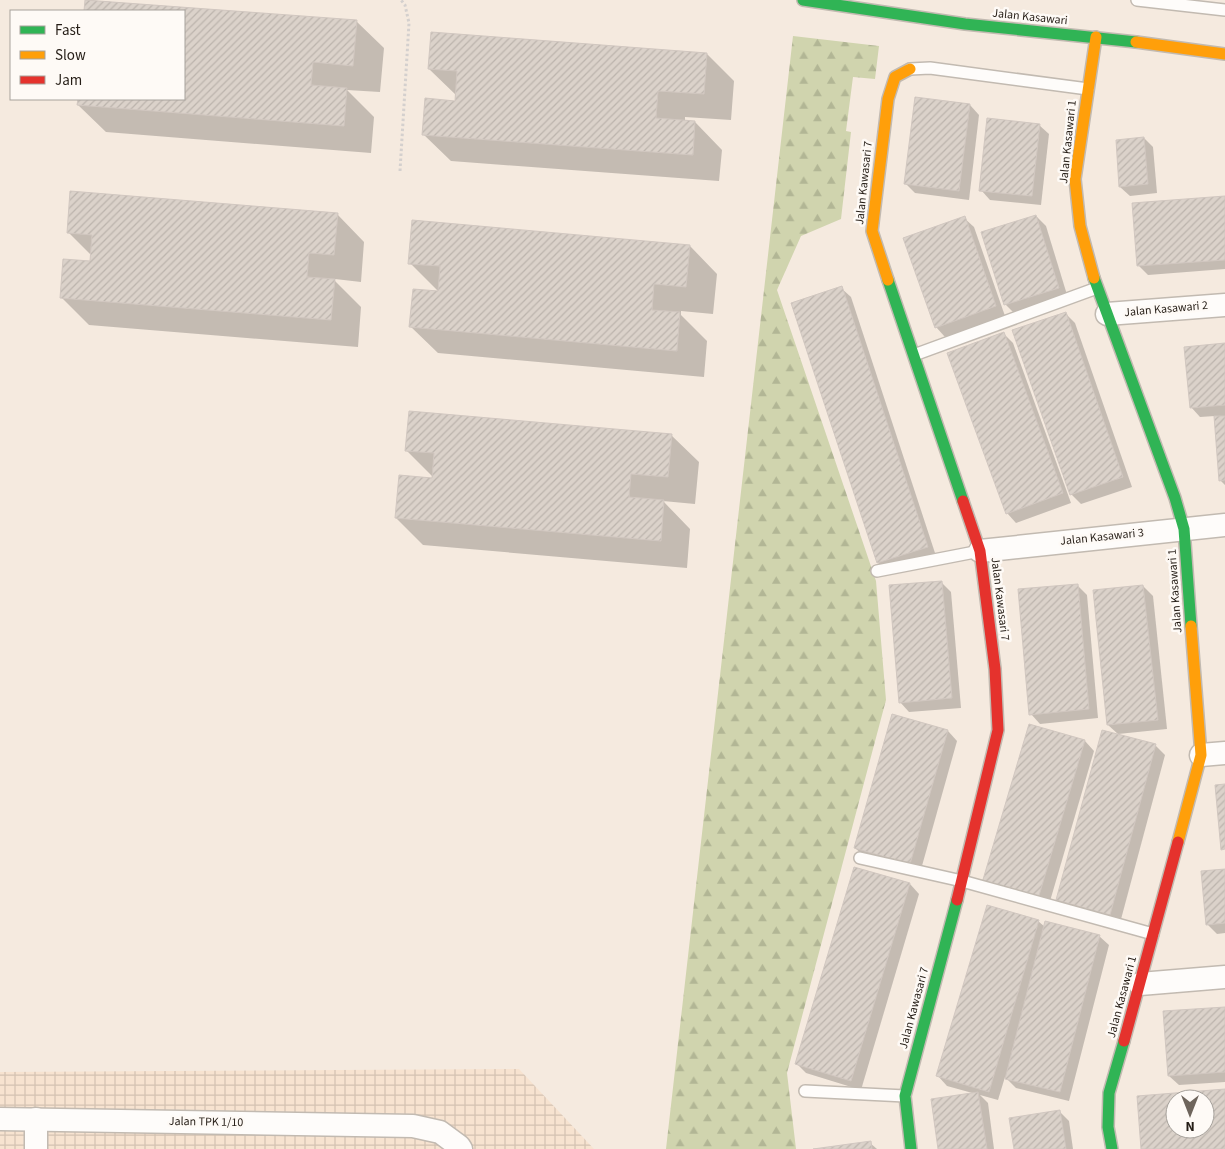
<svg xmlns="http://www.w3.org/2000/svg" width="1225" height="1149" font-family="'Source Sans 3',sans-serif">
<defs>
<pattern id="industrial-grid" width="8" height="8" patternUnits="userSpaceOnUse" patternTransform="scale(1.25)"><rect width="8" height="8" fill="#f7e3d0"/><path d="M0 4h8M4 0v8" fill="none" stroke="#d4c2b2"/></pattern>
<pattern id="forest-firs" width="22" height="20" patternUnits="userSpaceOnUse" patternTransform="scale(1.25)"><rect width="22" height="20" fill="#d0d4ae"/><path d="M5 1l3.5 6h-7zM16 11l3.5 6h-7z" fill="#b2b695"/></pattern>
<pattern id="building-hatch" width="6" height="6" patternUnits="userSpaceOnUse" patternTransform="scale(1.25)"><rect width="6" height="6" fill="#dbd2ca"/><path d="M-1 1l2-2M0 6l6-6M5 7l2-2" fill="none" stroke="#bcb4ad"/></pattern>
</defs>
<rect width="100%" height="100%" fill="#f5eadf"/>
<path fill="url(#industrial-grid)" d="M519 1069 594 1149H0V1072Z"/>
<path fill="url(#forest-firs)" d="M793 36 879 46 875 79 853 77 846 131 851 132 841 219 801 236 777 290 876 581 886 700 787 1073 796 1149H666Z"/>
<g fill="#0003">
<path d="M86 0 356 21 384 48 380 92 347 90 374 117 371 153 106 132 78 105 79 99H184V11H85Z"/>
<path d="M707 54 734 81 731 120 685 117V122H695L722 150 719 181 451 161 423 134 457 102V96L429 69Z"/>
<path d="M970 105 979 115 969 200 915 193 905 183Z"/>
<path d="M1039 125 1049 134 1041 205 990 200 981 190Z"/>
<path d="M1144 138 1153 147 1157 193 1130 196 1120 187Z"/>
<path d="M1225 197V269L1148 275 1138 265Z"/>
<path d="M337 214 364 242 361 282 335 279V281L361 307 358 347 89 325 61 297 91 263 92 256 68 232Z"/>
<path d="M1036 216 1046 226 1068 298 1015 314 1005 304Z"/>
<path d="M964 218 974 227 1005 316 945 337 936 327Z"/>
<path d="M690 246 717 274 713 314 681 311V315L707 341 704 377 438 353 410 326 439 292 410 263Z"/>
<path d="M841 288 851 297 936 556 887 572 878 563Z"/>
<path d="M1065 313 1075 323 1132 487 1081 504 1071 494Z"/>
<path d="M1004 334 1013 343 1071 503 1016 523 1007 513Z"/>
<path d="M1225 344V485L1220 480 1215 416 1200 417 1191 407Z"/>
<path d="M671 435 699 462 695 504 663 501 690 529 687 568 423 545 396 518 433 479V477L406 450Z"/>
<path d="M941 582 951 592 961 708 909 712 900 702Z"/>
<path d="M1077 585 1087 595 1098 718 1040 724 1031 714Z"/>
<path d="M1143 586 1153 596 1167 729 1118 734 1108 725Z"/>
<path d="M893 715 948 731 957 741 920 873 865 857 855 848Z"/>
<path d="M1030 726 1085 741 1094 751 1048 908 993 892Z"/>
<path d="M1155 745 1165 755 1120 923 1067 910 1057 900Z"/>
<path d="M1225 870V933L1217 934 1207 924Z"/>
<path d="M910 884 919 894 861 1090 806 1073 797 1064Z"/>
<path d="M1038 921 1045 927 1099 936 1109 945 1069 1101 1016 1088 1005 1077 998 1100 980 1095 988 1103 994 1149H940L976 1094 947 1086 938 1076Z"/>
<path d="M1225 1008V1082L1179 1085 1169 1076Z"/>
<path d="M1060 1112 1069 1121 1073 1149H1015Z"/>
<path d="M870 1143 877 1149H822Z"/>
</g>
<g fill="url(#building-hatch)" stroke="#d1c7c0" fill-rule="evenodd">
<path d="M85 0 357 20 353 66 313 62 311 85 347 88 344 126 77 105 78 99H184V11H84Z"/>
<path d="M431 32 707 53 704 94 658 91 656 118 695 121 693 155 422 135 425 98 455 101 457 71 428 69Z"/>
<path d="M915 97 970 104 959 191 904 184Z"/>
<path d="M987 118 1040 124 1032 196 979 191Z"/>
<path d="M1144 137 1148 184 1119 187 1116 140Z"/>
<path d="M70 191 338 213 334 255 309 253 307 277 335 279 331 320 60 298 63 259 90 261 92 235 67 233Z"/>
<path d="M1225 196V260L1137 266 1132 203Z"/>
<path d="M1036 215 1059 288 1004 305 981 232Z"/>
<path d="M965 216 996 306 935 328 903 238Z"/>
<path d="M412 220 690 245 686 287 654 284 652 310 680 312 677 351 409 327 413 289 438 291 440 266 408 264Z"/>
<path d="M842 286 928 547 877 563 791 303Z"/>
<path d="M1066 312 1123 477 1070 495 1012 330Z"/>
<path d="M1004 332 1063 493 1006 514 947 353Z"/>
<path d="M1225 343V405L1190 408 1184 347Z"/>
<path d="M409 411 672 434 668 477 631 474 629 497 664 500 661 541 395 518 399 475 432 478 434 453 405 451Z"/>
<path d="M1214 416H1225V480L1219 481Z"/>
<path d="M942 581 952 698 899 703 889 585Z"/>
<path d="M1078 584 1089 709 1029 715 1018 589Z"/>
<path d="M1143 585 1158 720 1107 725 1093 590Z"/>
<path d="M892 714 948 730 910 864 854 848Z"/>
<path d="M1029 724 1085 740 1038 899 982 883Z"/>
<path d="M1102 730 1156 744 1110 915 1056 900Z"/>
<path d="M1225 784V849L1221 850 1215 785Z"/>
<path d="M854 867 910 883 851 1081 795 1064Z"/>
<path d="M1225 869V923L1206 925 1201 871Z"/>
<path d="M987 905 1039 920 989 1092 936 1076Z"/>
<path d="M1045 921 1100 935 1060 1092 1005 1079Z"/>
<path d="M1225 1007V1072L1168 1076 1163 1011Z"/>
<path d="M1225 1089V1149H1141L1137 1096ZM1175 1099H1205V1129H1175Z"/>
<path d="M978 1092 987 1149H938L931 1099Z"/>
<path d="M1060 1110 1066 1149H1014L1009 1118Z"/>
<path d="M871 1141 872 1149H813Z"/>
</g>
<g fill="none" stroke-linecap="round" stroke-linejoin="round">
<defs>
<g id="lane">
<path d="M1137 0 1225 10"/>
<path d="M910 69 930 68 1088 89"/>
<path d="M914 355 1097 288"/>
<path d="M877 571 980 551"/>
<path d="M860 858 962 881 1153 934"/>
<path d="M805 1091 905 1096"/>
</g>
<g id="street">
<path d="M1107 314 1225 305"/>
<path d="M980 551 1225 525"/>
<path d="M1201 755 1225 753"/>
<path d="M1140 984 1225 977"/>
<path d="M0 1119 413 1126 440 1132 459 1146 461 1149"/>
<path d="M36 1119V1149"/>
</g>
<g id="fast">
<path d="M803 0 965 24 1136 42"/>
<path d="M1094 278 1175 498 1184 529 1191 626"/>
<path d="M888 280 963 501"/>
<path d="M911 1149 905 1096 957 900"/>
<path d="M1112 1149 1108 1127 1109 1093 1124 1041"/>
</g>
<g id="slow">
<path d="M1136 42 1225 54"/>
<path d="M1094 278 1080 226 1075 179 1096 37"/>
<path d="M888 280 872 231 888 99 895 77 910 69"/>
<path d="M1178 842 1201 755 1191 626"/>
</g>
<g id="jam">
<path d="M957 900 998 730 995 669 980 551 963 501"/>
<path d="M1124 1041 1178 842"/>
</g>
</defs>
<use href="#lane" stroke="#c2bab1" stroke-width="14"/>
<use href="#street" stroke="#c2bab1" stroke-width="25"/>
<use href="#fast" stroke="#c2bab1" stroke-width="14"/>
<use href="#slow" stroke="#c2bab1" stroke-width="14"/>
<use href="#jam" stroke="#c2bab1" stroke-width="14"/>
<path stroke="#d4d0ce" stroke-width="3" stroke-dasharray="2.5 2.5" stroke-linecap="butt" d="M400 171 409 23 405 5 401 0"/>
<use href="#lane" stroke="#fefcfa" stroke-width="11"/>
<use href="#street" stroke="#fefcfa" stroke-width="22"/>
<use href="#fast" stroke="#30b455" stroke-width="11"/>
<use href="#slow" stroke="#ff9f0a" stroke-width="11"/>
<use href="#jam" stroke="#e5322d" stroke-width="11"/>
</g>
<g text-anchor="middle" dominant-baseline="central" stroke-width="5" stroke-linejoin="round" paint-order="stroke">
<g font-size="12" fill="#251d16" stroke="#fefaf6">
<text transform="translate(1030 17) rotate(6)">Jalan Kasawari</text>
<text transform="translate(1068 142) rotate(-84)">Jalan Kasawari 1</text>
<text transform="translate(864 183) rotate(-84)">Jalan Kawasari 7</text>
<text transform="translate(1166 309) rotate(-5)">Jalan Kasawari 2</text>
<text transform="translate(1102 537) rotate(-6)">Jalan Kasawari 3</text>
<text transform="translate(1175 591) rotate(-94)">Jalan Kasawari 1</text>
<text transform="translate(1000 599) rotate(83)">Jalan Kawasari 7</text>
<text transform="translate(1122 997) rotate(-75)">Jalan Kasawari 1</text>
<text transform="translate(914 1008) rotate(-75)">Jalan Kawasari 7</text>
<text transform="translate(206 1122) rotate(1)">Jalan TPK 1/10</text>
</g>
</g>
<rect x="10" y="10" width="175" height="90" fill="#fefaf6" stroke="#a7a29c"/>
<rect x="20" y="26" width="25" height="8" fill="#30b455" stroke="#a7a29c"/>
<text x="55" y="35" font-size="15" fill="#251d16">Fast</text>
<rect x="20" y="51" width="25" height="8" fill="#ff9f0a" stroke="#a7a29c"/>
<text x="55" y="60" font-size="15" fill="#251d16">Slow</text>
<rect x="20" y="76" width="25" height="8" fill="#e5322d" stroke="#a7a29c"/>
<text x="55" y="85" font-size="15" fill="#251d16">Jam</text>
<g transform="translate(1190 1114) rotate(180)"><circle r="24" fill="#fefaf6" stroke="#a7a29c"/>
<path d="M0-4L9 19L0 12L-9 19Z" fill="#6e655c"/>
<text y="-8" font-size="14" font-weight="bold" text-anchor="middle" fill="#251d16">N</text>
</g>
</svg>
